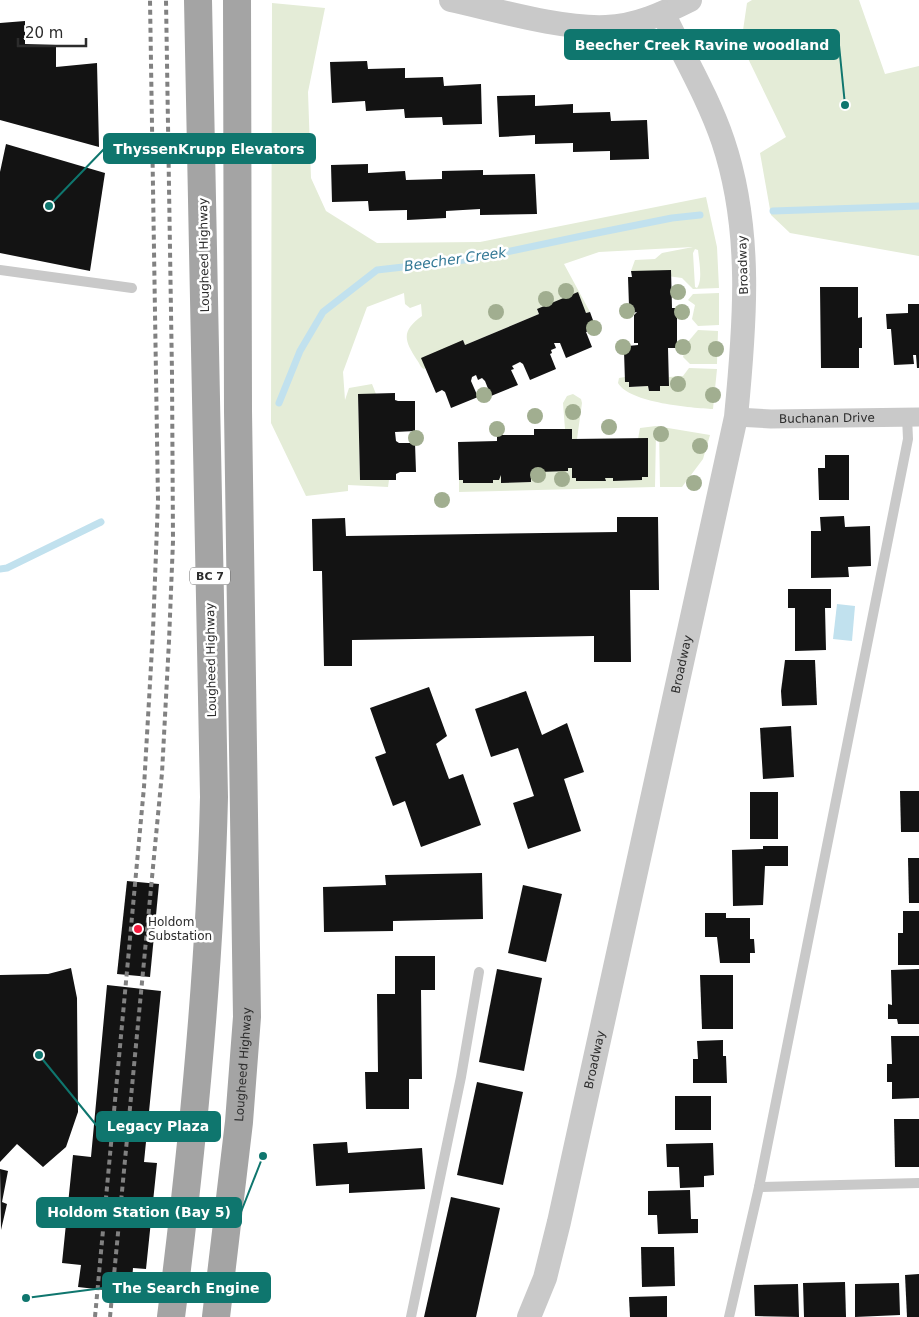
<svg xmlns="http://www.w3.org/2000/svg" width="919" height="1317" font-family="'DejaVu Sans',sans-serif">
<rect width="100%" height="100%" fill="#fff"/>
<g fill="#e4ecd7" fill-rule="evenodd">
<path d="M752 0H859L885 74 919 66V256L790 233 771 215 760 153 786 137 741 44 747 3Z"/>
<path d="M272 3 325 8 308 92 311 178 326 211 377 243 480 242 706 197 717 247 719 288 693 289 682 278 631 271 635 260 655 259 662 253 693 247 599 252 564 264 590 312 586 313 578 293 537 310 539 314 465 345 463 341 424 369C420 367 420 364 417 360 404 340 401 331 422 316L421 304 410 308 405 304 404 293 367 307 343 372 345 400 349 388 372 384 376 394H358L360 480H389L388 487 348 485V491L306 496 271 423ZM695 249 698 250C699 260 703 281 697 288L695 287 693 253Z"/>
<path d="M719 293V325L698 326 692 319 695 305 688 300 693 294Z"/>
<path d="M698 330 718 331 717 364H690L683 357 687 343Z"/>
<path d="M689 368 717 369 713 409C693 408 629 403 618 383L619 378 625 377 629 382V387L648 386 649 391H660V386H669V377L683 376Z"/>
<path d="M573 394 581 399 582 403 577 439H572V429H565L563 403 567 396Z"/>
<path d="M656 426 710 435 703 459 682 487H660L659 430 656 433 655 487 459 492V480H499V475L536 474 537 468H572V478L648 477V439H638L640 428Z"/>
</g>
<path fill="#c1e1ee" d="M837 604 855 606 852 641 833 639Z"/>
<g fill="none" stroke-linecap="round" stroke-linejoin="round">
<g stroke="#c1e1ee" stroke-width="7">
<path d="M773 211 919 206"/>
<path d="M279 403 300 351 323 312 377 270 473 259 582 236 672 218 700 215"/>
<path d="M0 569 7 568 101 522"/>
</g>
</g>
<g fill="#131313">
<path d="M25 21V44L56 45V67L97 63 99 147 0 120V23Z"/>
<path d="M367 61 368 69 405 68V78L443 77 444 86 481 84 482 124 443 125 442 117 405 118 404 109 366 111 365 101 332 103 330 62Z"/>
<path d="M535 95V106L573 104V113L610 112 611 121 647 120 649 159 610 160V151L573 152V143L535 144V135L499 137 497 96Z"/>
<path d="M6 144 105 173 90 271 0 253V172Z"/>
<path d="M368 164V173L405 171 406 180 442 179V171L483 170V175L535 174 537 214 480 215V209L446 211V218L407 220V210L369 211 368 201 332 202 331 165Z"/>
<path d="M671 270 672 308H677V348H668L669 386H660V391H649L648 386 629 387V382H625L624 351H628V346L638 345V343H634V315L637 312 632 313V306H629L628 277H632L631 271Z"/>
<path d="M820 287H858V318L862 317V348H859V368H821Z"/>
<path d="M578 292 586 313 590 312 594 323 587 328 589 331 586 332 592 347 566 358 560 343H554L556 348 551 350 552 353 550 354 556 369 530 380 523 364 520 362 512 366 514 369 511 370 518 385 491 396 485 381 482 378 478 380 476 375 472 377 471 381 478 397 451 408 445 392 442 390 436 393 421 358 463 340 465 345 539 314 537 309Z"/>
<path d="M908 304H919V368H917L916 355H913L914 364 894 365 891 329H887L886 314 908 313Z"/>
<path d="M395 393V400L398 401H415V431L395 432 396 441 399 443H415L416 472H400L396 474V480H360L358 394Z"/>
<path d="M534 429H572V439L648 438V477H642V480L613 481V478H605L606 481H576V478H572V468H568V471L539 472V468H537V474L531 475V482L501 483V475L499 480H493V483H463V480H459L458 442 497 441V435H534Z"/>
<path d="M825 455H849V500H819L818 468H825Z"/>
<path d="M844 516 845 527 870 526 871 566 848 567 849 577 811 578V531H821L820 517Z"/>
<path d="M617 517H658L659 590H630L631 662H594V636L352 640V666H324L322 571H313L312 519 345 518 346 536 617 532Z"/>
<path d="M788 589H831V608H825L826 650 795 651V608H788Z"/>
<path d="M785 660H815L817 705 782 706 781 691Z"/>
<path d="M429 687 447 736 436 744 449 779 463 774 481 825 421 847 405 801 393 806 375 757 386 753 370 708Z"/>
<path d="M526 691 542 735 567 723 584 772 564 779 581 831 528 849 513 803 534 796 518 748 491 757 475 709Z"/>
<path d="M791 726 794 777 763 779 760 728Z"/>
<path d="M900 791H919V832H901Z"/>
<rect x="750" y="792" width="28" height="47"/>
<path d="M763 846H788V866H765L763 905 733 906 732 850 763 849Z"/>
<path d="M908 858H919V903H909Z"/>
<path d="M482 873 483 919 393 921V931L324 932 323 887 386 885 385 875Z"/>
<path d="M127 881 159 884 150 977 117 974Z"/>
<path d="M523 885 562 894 546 962 508 953Z"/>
<path d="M903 911H919V965H898V933H903Z"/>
<path d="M705 913H726V918H750V939H754L755 953H750V963H720L717 937H705Z"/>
<path d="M395 956H435V990H421L422 1079H409V1109H366L365 1072H378L377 994H395Z"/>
<path d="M71 968 77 998 78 1112 66 1147 43 1167 17 1144 0 1162V975L48 974Z"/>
<path d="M497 969 542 978 524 1071 479 1062Z"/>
<path d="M919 969V1024H898L897 1019H888V1004L892 1005 891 970Z"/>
<path d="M700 975H733V1029H702Z"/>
<path d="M107 985 161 991 144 1162 157 1163 146 1269 133 1268 131 1293 78 1287 81 1265 62 1263 73 1155 91 1157Z"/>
<path d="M891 1036H919V1098L892 1099V1082H887V1064H892Z"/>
<path d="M723 1040V1056H726L727 1083H693V1059H698L697 1041Z"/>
<path d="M477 1082 523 1092 503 1185 457 1175Z"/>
<rect x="675" y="1096" width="36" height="34"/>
<path d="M894 1119H919V1167H895Z"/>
<path d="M347 1142 348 1153 422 1148 425 1189 349 1193V1184L316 1186 313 1144Z"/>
<path d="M713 1143 714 1175 704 1176V1187L680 1188 679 1167H667L666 1144Z"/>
<path d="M0 1169 8 1171 2 1202 7 1204 1 1230Z"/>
<path d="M690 1190 691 1219H698V1233L658 1234 657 1215H648V1191Z"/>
<path d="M451 1197 500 1208 476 1317H424Z"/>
<path d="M641 1247H674L675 1286 642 1287Z"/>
<path d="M919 1274V1317H907L905 1275Z"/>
<path d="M845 1282 846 1317H804L803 1283Z"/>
<path d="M899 1283 900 1315 855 1317V1284Z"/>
<path d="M798 1284 799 1317 755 1316 754 1285Z"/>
<path d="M667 1296V1317H630L629 1297Z"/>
</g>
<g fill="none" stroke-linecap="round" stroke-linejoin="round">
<g stroke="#c9c9c9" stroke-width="10">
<path d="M0 270 132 288"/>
<path d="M759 1187 919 1183"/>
<path d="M411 1317 461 1077 479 972"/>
<path d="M729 1317 759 1187 908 439 907 417"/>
</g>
<path stroke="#c9c9c9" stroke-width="19" id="s1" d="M736 417 771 419 919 417"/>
<g stroke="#c9c9c9" stroke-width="24">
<path d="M451 0C497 10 560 29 606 27 636 26 664 13 690 0"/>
<path id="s2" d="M529 1317 545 1278 559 1222 736 417C745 325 753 230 723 141 708 97 683 55 663 13"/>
</g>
<g stroke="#a4a4a4" stroke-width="28">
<path d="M171 1317C193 1144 210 971 214 797L198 0"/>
<path id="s3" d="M216 1317 239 1122 247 1017 238 411 237 0"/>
</g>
<g stroke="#818181" stroke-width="4" stroke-dasharray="5 4" stroke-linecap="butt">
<path d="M95 1317 144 787 153 631 158 500 150 0"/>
<path d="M110 1317 162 773 169 641 173 541 172 374 166 0"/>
</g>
</g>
<g fill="#a1ae90">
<circle cx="566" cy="291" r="8"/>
<circle cx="678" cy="292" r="8"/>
<circle cx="546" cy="299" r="8"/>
<circle cx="627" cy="311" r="8"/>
<circle cx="496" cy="312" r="8"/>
<circle cx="682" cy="312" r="8"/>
<circle cx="594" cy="328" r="8"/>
<circle cx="623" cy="347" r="8"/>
<circle cx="683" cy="347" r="8"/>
<circle cx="716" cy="349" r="8"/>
<circle cx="678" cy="384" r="8"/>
<circle cx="484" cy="395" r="8"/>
<circle cx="713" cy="395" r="8"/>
<circle cx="573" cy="412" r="8"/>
<circle cx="535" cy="416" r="8"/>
<circle cx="609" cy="427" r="8"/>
<circle cx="497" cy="429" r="8"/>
<circle cx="661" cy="434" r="8"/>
<circle cx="416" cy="438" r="8"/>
<circle cx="700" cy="446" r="8"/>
<circle cx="538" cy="475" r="8"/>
<circle cx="562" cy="479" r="8"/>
<circle cx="694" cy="483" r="8"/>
<circle cx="442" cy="500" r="8"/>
</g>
<circle fill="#f61b3f" stroke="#fff" stroke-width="2" cx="138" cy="929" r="5"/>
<g text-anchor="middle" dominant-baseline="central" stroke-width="5" stroke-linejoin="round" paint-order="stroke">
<rect fill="#fff" stroke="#6b6b6b" stroke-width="1" x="190" y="567.5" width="40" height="17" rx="4"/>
<g font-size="11" font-weight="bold" fill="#2c2c2c">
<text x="210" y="576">BC 7</text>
</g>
<g font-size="12" fill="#2c2c2c" stroke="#fff">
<text transform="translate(204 255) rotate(-91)">Lougheed Highway</text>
<text transform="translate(743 265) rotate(-92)">Broadway</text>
<text stroke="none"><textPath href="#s1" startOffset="91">Buchanan Drive</textPath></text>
<text transform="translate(211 660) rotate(-91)">Lougheed Highway</text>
<text stroke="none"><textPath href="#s2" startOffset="671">Broadway</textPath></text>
<text stroke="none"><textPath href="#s2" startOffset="266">Broadway</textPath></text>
<text stroke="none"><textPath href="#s3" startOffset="254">Lougheed Highway</textPath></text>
</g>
<g font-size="12" fill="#2c2c2c" stroke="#fff" text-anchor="start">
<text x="148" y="922">Holdom<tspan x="148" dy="14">Substation</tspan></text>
</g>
<g font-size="14" font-style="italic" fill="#337895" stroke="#fff">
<text transform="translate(455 259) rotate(-8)">Beecher Creek</text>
</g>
</g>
<path fill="none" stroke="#0f766e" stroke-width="2" d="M845 105L839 45M49 206L104 149M39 1055L97 1126M263 1156L241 1212M26 1298L103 1288"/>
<g fill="#0f766e" stroke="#fff" stroke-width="2">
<circle cx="845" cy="105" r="5"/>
<circle cx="49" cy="206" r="5"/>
<circle cx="39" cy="1055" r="5"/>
<circle cx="263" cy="1156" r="5"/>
<circle cx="26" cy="1298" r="5"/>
</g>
<g fill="#0f766e" stroke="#0f766e" stroke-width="2">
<rect x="565" y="30" width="274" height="29" rx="5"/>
<rect x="104" y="134" width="211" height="29" rx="5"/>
<rect x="97" y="1112" width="123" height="29" rx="5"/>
<rect x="37" y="1198" width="204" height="29" rx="5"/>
<rect x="103" y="1273" width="167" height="29" rx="5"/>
</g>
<g font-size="14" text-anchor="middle" font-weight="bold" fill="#fff">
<text x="702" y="50">Beecher Creek Ravine woodland</text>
<text x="209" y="154">ThyssenKrupp Elevators</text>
<text x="158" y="1131">Legacy Plaza</text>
<text x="139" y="1217">Holdom Station (Bay 5)</text>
<text x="186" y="1293">The Search Engine</text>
</g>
<path d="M18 38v8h68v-8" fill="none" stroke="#2c2c2c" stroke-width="2.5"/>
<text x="25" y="38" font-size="15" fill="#2c2c2c" stroke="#ffffff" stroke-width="4" paint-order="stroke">20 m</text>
</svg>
